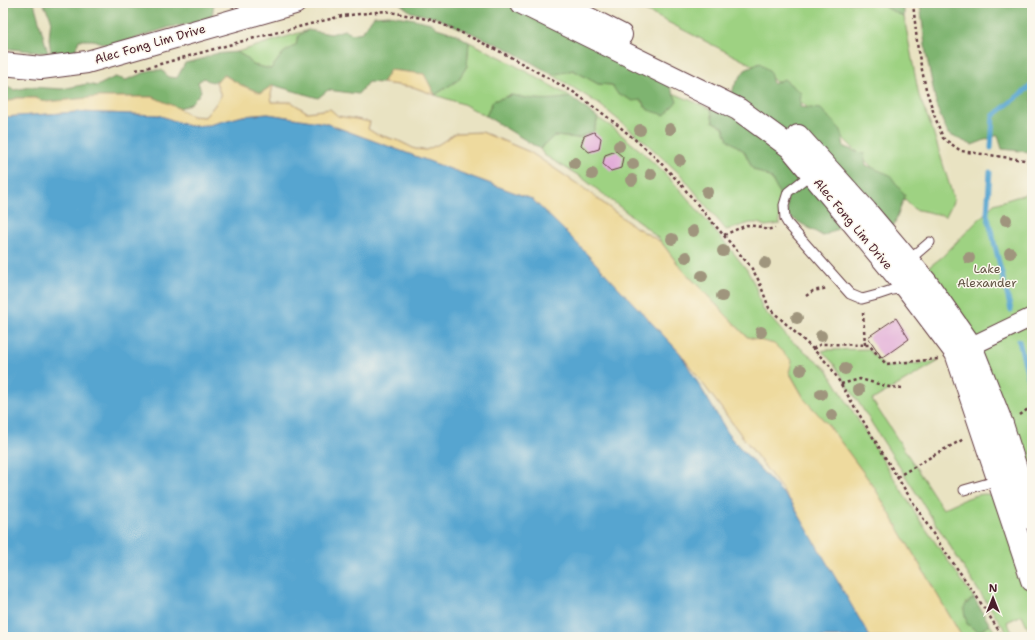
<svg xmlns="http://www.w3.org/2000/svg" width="1035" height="640" font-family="'Shantell Sans',sans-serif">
<rect width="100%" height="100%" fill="#fbf7ec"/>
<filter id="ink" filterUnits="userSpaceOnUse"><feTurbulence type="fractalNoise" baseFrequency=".025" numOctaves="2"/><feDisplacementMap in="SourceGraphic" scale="8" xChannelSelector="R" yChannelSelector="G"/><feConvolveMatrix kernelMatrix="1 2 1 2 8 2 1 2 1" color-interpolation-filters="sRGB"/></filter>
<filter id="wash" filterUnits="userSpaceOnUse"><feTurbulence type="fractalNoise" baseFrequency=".012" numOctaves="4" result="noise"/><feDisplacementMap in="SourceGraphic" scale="16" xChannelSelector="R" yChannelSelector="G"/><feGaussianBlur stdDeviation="0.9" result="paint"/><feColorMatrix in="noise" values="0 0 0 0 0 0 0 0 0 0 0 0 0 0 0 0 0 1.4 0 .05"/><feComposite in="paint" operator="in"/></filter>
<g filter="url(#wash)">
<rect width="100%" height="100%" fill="#e9e3c2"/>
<g fill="#9ed282" stroke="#747856">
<path d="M624 3H878L904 17 919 96 932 128 954 200 946 216 914 209 833 128 760 69 650 13Z"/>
<path d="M308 30 298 36 296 45 283 53 271 69 253 65 247 58 237 52Z"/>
<path d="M469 42 502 58 571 97 554 100 530 99 511 95 493 101 486 116 463 104 435 95 458 80 467 66Z"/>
<path d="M573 70 598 84 612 85 640 100 648 110 677 101 673 93 711 109 713 122 723 127 728 139 744 151 753 169 771 178 780 195 784 198C778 205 779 216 780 224L765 226 758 223H750L726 230 682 176 644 141 599 104 553 75Z"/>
<path d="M598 118 612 127 642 152 663 172 683 193 736 256 747 270 755 285 762 308 789 339 826 368 921 522 974 598 966 603 978 632 990 625 999 637H962L874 487 829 426 805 400 774 344 747 337 680 267 659 239 642 224 581 177 544 155 540 149 554 136 578 138 593 132Z"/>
<path d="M1032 192V494L925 270 942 257 994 204Z"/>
<path d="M868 349 885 367 939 361 872 400 943 509C952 504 977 493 986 494 992 495 997 497 1002 500L1032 595V637L1022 615 1007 622 1015 637H1010L978 590 834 364 822 351 826 350Z"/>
</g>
<g fill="#7eb470" stroke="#646a4e">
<path d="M3 3H34L48 53 3 48Z"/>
<path d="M45 3H214L212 17 192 24 170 27 112 46 93 40H79L74 54 61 56 51 53 49 39 51 18 44 5Z"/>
<path d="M399 3H506L527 8 665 76 677 101 665 115 648 110 641 100 633 101 617 93 612 85 598 84 573 70 553 75 508 49 437 18 411 12Z"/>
<path d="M879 3H904V17L878 3Z"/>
<path d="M920 3H1032V147L1029 152 1002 149 998 135 972 145 948 134 937 108 926 53Z"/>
<path d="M389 15 414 19 431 23 437 28 456 34 469 42 467 66 458 80 435 95 424 74 391 70 382 83 368 82 358 94 328 90 318 98 273 85 261 93 241 85 225 75C216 81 213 85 204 78L198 82 201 91 198 96 192 102 186 106 178 108 153 97H101L47 102 35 98H17L3 103V87H7L14 90 30 87 62 89 87 84 97 86 115 77 126 80 151 70H162L168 77 177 78 185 63 202 59 214 54 237 52 247 58 253 65 271 69 283 53 296 45 298 36 308 30 331 34 344 30 352 34 362 32 374 16Z"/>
<path d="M760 63 770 72 773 84 784 79 801 93 800 107 821 109 841 130 844 147 864 154 866 165 890 175 905 196 894 225 875 234 858 219 823 236 788 216 787 199 780 195 771 178 753 169 744 151 728 140 723 127 713 122 711 109 721 96 731 98 734 86 745 70Z"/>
<path d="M512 95C534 100 548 101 571 97L598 118 593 132 578 138 554 136 540 149 486 116 493 101Z"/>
<path d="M974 598 990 625 978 632 967 624C964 609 960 607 974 598Z"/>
</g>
<g fill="#eeda9e" stroke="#9c7c64">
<path d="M390 70 424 74 435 95 413 87 382 83Z"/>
<path d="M224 75 241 85 261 93 273 85 271 95 272 102H291L307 112 330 109 338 116 356 119 370 122 368 129 376 134 399 141 415 149 426 150 439 144 456 133 482 132 530 152 582 187 632 225 661 242 680 267 747 337 774 344 792 361 789 372 805 400 829 426 874 487 962 637H865L792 503 680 353 532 199 325 123 268 114 243 116 209 125 189 126 158 115 78 112 3 117V103L17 98H35L47 102 99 97H153L178 108 191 116 205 117 214 106 221 96 216 82Z"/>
</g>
<path fill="#56a5d0" stroke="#50627e" d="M78 112 158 115 189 126 209 125 243 116 268 114 325 123 532 199 570 236 680 353 731 438 792 503 870 637H3V117Z"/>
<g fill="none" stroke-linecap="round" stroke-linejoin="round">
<g stroke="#56a5d0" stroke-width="5">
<path d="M991 148 993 116 1032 85"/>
<path d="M990 172 987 214 1011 310"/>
<path d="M1019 341 1032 392"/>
</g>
</g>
<g id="blocks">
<g fill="#e2add8">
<path d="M594 132 601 138 599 149 589 152 581 145 584 136Z"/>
<path d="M616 151 623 157 621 168 611 171 603 164 605 155Z"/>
<path d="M896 318 909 339 882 358 868 337Z"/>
</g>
</g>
</g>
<g filter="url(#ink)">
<use href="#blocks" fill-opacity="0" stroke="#623c42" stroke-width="1"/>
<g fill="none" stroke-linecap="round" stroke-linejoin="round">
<defs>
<g id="service">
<path d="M811 174 788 192 784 205 785 219 788 224 850 294 862 299 877 295 892 290 906 288"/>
<path d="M908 261 930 242"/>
<path d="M964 490 999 480"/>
</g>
<path id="minor" d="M959 352 1032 317"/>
<g id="tertiary">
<path d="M522 3 738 109 790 147 907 288 956 353 1032 580"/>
<path d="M558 3 621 35"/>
<path d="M3 64 41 68 87 62 295 3"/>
<path d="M798 136 866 211 926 282 971 346 1002 424 1032 519"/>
</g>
</defs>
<use href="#service" stroke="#623c42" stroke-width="11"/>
<use href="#minor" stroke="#623c42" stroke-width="20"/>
<use href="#tertiary" stroke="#623c42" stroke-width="24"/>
<g stroke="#623c42" stroke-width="2.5" stroke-dasharray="3 3" stroke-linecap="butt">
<path d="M913 3 918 51 926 89 935 117 943 138 961 151 1024 160 1032 163"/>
<path d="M136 70 153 66 243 41 342 16 385 11 432 20 456 30 503 53 575 93 614 122 651 153 678 181 707 216 751 267 759 281 769 308 813 349 830 366 897 477 937 540 973 591 1003 637"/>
<path d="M724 235 733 231 747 225 762 227 766 230 775 228"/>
<path d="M806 296 813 291 828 288"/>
<path d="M863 312 865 345"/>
<path d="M813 349 821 344 869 345 886 364 938 359"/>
<path d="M841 384 860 379 889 387 902 388"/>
<path d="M1020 415 1032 406"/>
<path d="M897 477 941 451 964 439"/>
</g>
<use href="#service" stroke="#fff" stroke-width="9"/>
<use href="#minor" stroke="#fff" stroke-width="18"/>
<use href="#tertiary" stroke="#fff" stroke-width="22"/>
</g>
<g fill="#9f957d">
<circle cx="670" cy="129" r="6"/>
<circle cx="640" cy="130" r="6"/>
<circle cx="619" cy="146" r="6"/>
<circle cx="680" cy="160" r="6"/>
<circle cx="575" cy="163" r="6"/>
<circle cx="633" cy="164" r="6"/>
<circle cx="592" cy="174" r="6"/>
<circle cx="651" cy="174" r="6"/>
<circle cx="632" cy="180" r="6"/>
<circle cx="707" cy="192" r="6"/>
<circle cx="1006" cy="220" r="6"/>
<circle cx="693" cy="231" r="6"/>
<circle cx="672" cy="239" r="6"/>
<circle cx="723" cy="251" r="6"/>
<circle cx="1010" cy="253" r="6"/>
<circle cx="686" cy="257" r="6"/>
<circle cx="969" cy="258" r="6"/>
<circle cx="765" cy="263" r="6"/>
<circle cx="702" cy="276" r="6"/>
<circle cx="722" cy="296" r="6"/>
<circle cx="797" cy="318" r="6"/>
<circle cx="761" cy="332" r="6"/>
<circle cx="821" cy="336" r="6"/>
<circle cx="845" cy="369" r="6"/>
<circle cx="801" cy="370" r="6"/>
<circle cx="859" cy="390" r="6"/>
<circle cx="821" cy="394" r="6"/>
<circle cx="832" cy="415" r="6"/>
</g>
</g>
<g text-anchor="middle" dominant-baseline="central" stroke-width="3" stroke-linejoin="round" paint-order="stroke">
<g font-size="12" fill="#4a1f2b" stroke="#fbf7ec">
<text transform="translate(150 44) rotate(-16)">Alec Fong Lim Drive</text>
<text transform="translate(853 224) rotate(50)">Alec Fong Lim Drive</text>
</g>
<g font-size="12" fill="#635545" stroke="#fbf7ec">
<text x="987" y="269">Lake<tspan x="987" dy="14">Alexander</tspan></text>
</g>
</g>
<rect width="1035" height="640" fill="none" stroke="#fbf7ec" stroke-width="16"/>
<g transform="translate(993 598)" stroke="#fbf7ec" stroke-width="3" paint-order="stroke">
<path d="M0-3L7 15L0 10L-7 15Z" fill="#4a1f2b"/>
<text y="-6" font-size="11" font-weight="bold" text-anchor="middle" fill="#4a1f2b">N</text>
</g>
</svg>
